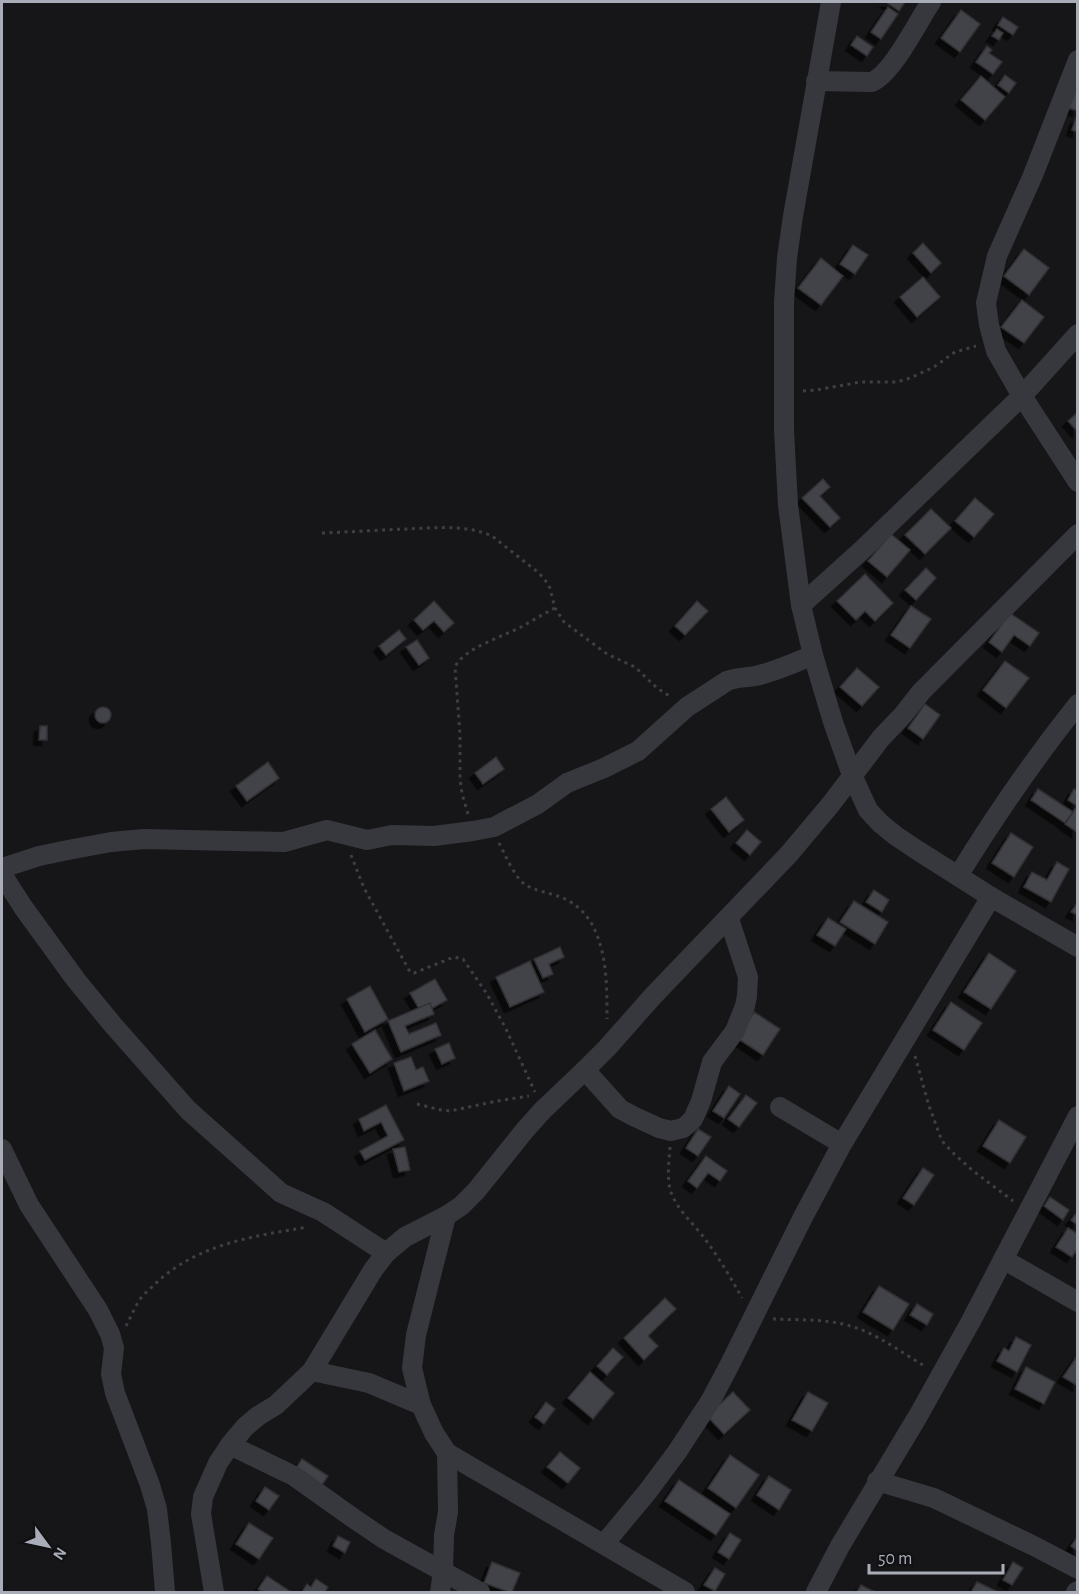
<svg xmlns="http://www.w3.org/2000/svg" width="1079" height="1594" font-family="'Alegreya Sans',sans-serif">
<defs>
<filter id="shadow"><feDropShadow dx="-5.5" dy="5.5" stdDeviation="0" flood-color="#0009"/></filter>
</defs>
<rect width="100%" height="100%" fill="#161618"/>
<g fill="#434348" stroke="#303034" stroke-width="1.5" filter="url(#shadow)">
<path d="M886 2H905L899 11Z"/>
<path d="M888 7 898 14 881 39 871 32Z"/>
<path d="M961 10 980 24 960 52 941 38Z"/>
<path d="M1003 17 1018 27 1013 35 998 25Z"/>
<path d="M997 29 1003 33 999 40 992 36Z"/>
<path d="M857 36 873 47 867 56 851 45Z"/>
<path d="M987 46 992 50 989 53 1002 62 993 74 976 62Z"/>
<path d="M1005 75 1016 83 1009 93 998 85Z"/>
<path d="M981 76 1005 97 985 120 961 100Z"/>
<path d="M1078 82V111L1068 108Z"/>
<path d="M1076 118H1078V132L1072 130Z"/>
<path d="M923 243 941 263 931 273 913 253Z"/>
<path d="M853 245 868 255 855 274 840 264Z"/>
<path d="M1024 249 1049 268 1029 295 1004 276Z"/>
<path d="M821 258 843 276 821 305 798 288Z"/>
<path d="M923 277 940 297 917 317 900 297Z"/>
<path d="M1022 300 1044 317 1024 343 1001 327Z"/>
<path d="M1078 412V432L1068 421Z"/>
<path d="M823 479 830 487 820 496 840 518 830 527 802 498Z"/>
<path d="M975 498 994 514 974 537 955 521Z"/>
<path d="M931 509 951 528 925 554 905 535Z"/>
<path d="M891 534 910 550 887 577 868 561Z"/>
<path d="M926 568 936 578 916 600 905 590Z"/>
<path d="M865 574 893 603 875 621 865 611 856 620 837 601Z"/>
<path d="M434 601 454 623 444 632 434 621 423 630 414 620Z"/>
<path d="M697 601 708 611 685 635 675 626Z"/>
<path d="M911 606 931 619 910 648 891 635Z"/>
<path d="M1010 613 1039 633 1030 646 1014 635 1002 652 989 642Z"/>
<path d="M399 630 406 639 386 655 379 646Z"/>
<path d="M417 640 429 658 419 665 406 647Z"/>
<path d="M1005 661 1029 678 1006 708 983 690Z"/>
<path d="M857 668 879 687 862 706 840 687Z"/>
<path d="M925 704 940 715 923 739 908 728Z"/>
<circle cx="103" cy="715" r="8"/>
<path d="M40 726H47V740H39Z"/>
<path d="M496 757 504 769 483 784 475 773Z"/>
<path d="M268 762 279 778 247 801 236 786Z"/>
<path d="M1038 789 1073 812 1065 823 1031 800Z"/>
<path d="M1074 789 1078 791 1077 832 1065 824 1077 806 1068 800Z"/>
<path d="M726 797 744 820 729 832 711 809Z"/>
<path d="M747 830 761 842 750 855 736 843Z"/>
<path d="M1011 833 1033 847 1014 877 992 863Z"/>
<path d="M1057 862 1069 869 1051 902 1024 887 1032 872 1047 880Z"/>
<path d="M874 890 889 900 882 912 866 902Z"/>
<path d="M854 901 888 922 875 944 840 922Z"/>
<path d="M1078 902V915L1071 912Z"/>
<path d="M828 918 846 929 835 946 817 935Z"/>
<path d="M560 947 564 957 549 964 553 974 543 978 534 959Z"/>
<path d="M989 953 1016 971 991 1009 964 992Z"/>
<path d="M530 961 544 992 510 1007 496 977Z"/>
<path d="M435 979 447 1000 422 1014 410 993Z"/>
<path d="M370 986 388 1019 365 1032 347 999Z"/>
<path d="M951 1002 982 1023 964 1050 933 1030Z"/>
<path d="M430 1003 434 1014 405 1026 409 1034 436 1023 441 1035 401 1052 388 1021Z"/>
<path d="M754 1012 780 1029 763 1055 737 1038Z"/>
<path d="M375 1030 392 1059 370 1073 352 1044Z"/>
<path d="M449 1043 455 1058 442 1064 435 1049Z"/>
<path d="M411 1057 416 1070 423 1067 429 1081 404 1091 394 1063Z"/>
<path d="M729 1086 740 1094 724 1118 713 1111Z"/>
<path d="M746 1095 757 1103 739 1127 728 1119Z"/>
<path d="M386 1105 404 1140 365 1160 360 1151 388 1136 381 1122 364 1131 359 1119Z"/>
<path d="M999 1120 1026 1137 1010 1163 983 1146Z"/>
<path d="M698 1129 711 1137 698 1156 686 1148Z"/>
<path d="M405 1147 410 1170 399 1172 393 1149Z"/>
<path d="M706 1156 727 1171 720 1181 708 1173 697 1188 688 1181Z"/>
<path d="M923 1168 934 1175 914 1205 903 1198Z"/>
<path d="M1050 1197 1069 1210 1063 1220 1044 1206Z"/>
<path d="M1078 1211V1225L1071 1220Z"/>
<path d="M1068 1228 1078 1234V1248L1072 1257 1056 1247Z"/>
<path d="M879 1286 909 1304 893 1330 863 1312Z"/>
<path d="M665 1298 676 1309 648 1336 658 1346 644 1360 624 1338Z"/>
<path d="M917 1304 933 1314 927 1325 910 1315Z"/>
<path d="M1016 1337 1031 1345 1017 1372 997 1361 1004 1348 1009 1351Z"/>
<path d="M613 1348 623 1357 607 1375 597 1366Z"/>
<path d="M1078 1355V1386L1063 1377Z"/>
<path d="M1026 1367 1055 1382 1044 1404 1015 1389Z"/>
<path d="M590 1372 614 1393 593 1419 568 1398Z"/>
<path d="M733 1392 750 1410 724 1434 707 1416Z"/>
<path d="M808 1392 828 1403 812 1431 792 1420Z"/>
<path d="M546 1402 555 1409 544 1424 535 1417Z"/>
<path d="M560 1452 580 1468 568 1483 547 1467Z"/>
<path d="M730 1455 759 1475 736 1508 708 1488Z"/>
<path d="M302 1459 328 1476 322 1485 296 1468Z"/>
<path d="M769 1476 791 1490 779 1510 757 1495Z"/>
<path d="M679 1480 730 1514 716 1535 665 1501Z"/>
<path d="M265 1487 279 1496 269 1510 256 1501Z"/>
<path d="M249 1523 273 1538 259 1559 236 1544Z"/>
<path d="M730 1533 741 1540 729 1559 718 1552Z"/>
<path d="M338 1536 350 1542 345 1553 333 1546Z"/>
<path d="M1078 1536V1551L1071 1546Z"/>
<path d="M492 1562 520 1573 512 1592H509L484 1583Z"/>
<path d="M1013 1562 1023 1568 1012 1585 1003 1580Z"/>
<path d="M715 1568 725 1574 715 1591 704 1585Z"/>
<path d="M267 1576 291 1592H263L258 1589Z"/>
<path d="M316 1579 328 1587 325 1592H302L307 1584 311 1587Z"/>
<path d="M977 1582 998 1592H971Z"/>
<path d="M861 1585 875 1592H857Z"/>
</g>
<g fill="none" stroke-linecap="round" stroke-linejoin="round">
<g stroke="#3d3f44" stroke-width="3" stroke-dasharray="3 4.5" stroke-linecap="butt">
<path d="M803 391 816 390 861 382H897L910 378 934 367 955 352 976 346"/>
<path d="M322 533C350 532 378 530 405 529 434 528 465 524 492 536L539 573 549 585 555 608 564 622 607 654 635 667 657 688 671 697"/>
<path d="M468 814 462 794 460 778V734L455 667C464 648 502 637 521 627 532 621 543 614 555 608"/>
<path d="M499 843C505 854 515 879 526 885 539 893 556 893 569 901 608 923 607 981 607 1019"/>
<path d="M351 855 364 888 410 972 414 973 454 957 463 959 487 994 506 1029 535 1092"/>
<path d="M915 1056 929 1106 942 1141 952 1152 972 1170 1013 1201"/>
<path d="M417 1104 441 1110 450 1111 497 1101 529 1096"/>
<path d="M670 1147C669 1161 667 1176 670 1189 675 1208 694 1224 705 1239 719 1258 731 1278 742 1298"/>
<path d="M773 1319C796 1320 821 1319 843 1324 874 1331 899 1351 926 1367"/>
<path d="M126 1326C131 1317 135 1306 141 1298 145 1293 150 1289 154 1285 196 1244 254 1236 308 1227"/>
</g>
<g stroke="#37383d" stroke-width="20">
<path d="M831 2 793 216 787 258 784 302V430L788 505 801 605 813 655 833 722 852 775 868 810 880 823 896 836 917 850 991 897 1078 947"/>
<path d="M1078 60 1033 175 997 256 986 303 989 325 996 351 1022 396 1078 482"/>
<path d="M816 81 872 82C893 73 918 21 931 2"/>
<path d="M801 605 861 551 1022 396 1078 334"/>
<path d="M2 868 39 856 68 850 111 842 144 839 284 842 327 830 367 840 392 835 434 836 473 831 494 827 538 804 567 783 604 768 638 751 687 707 727 681C736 677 746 678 755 676 775 672 794 663 813 655"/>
<path d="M2 874 23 907 76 980 113 1025 188 1110 281 1193 323 1212 386 1253"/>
<path d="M958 876C995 816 1034 759 1078 704"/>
<path d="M585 1070 620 1109 633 1116 659 1128 671 1131 683 1128 688 1124 693 1119 701 1101 712 1062 735 1031 745 1006 747 996 748 977 729 919"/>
<path d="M780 1107 842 1144"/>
<path d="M2 1149 29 1205 98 1310 110 1334 114 1348 111 1374 115 1393 150 1485 157 1509 161 1543 165 1592"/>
<path d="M1003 1259 1078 1302"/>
<path d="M312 1371 369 1383 421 1405"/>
<path d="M230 1445 294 1476 353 1518 384 1539 480 1592"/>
<path d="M447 1453 685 1592"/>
<path d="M877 1481 934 1498 1032 1545 1078 1569"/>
<path d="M604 1544 648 1491 677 1452 711 1400 729 1366 803 1217 842 1144 991 897"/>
<path d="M214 1592 201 1514 203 1497 218 1463 230 1445 245 1427 258 1416 276 1405 312 1371 373 1270 386 1253 405 1237 446 1216 461 1206 476 1191 525 1130 543 1110 585 1070 607 1048 653 996 789 854 831 804 881 738 903 715 921 692 1078 534"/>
<path d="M440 1592 443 1571 444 1535 448 1512 447 1453 434 1433 421 1405 412 1368 416 1335 446 1216"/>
<path d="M816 1592 840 1546 918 1416 971 1321 1078 1116"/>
<path d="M1076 1592 1078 1591"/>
</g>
</g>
<rect width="1079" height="1594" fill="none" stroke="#a9adb8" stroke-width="6"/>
<g transform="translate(48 1546) rotate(123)" stroke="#111113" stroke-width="4.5" paint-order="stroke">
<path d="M0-4.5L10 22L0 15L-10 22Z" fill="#a9adb8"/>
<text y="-9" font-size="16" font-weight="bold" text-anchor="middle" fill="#a9adb8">N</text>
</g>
<path d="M869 1564v9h134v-9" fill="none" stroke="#a9adb8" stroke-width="3"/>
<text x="878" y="1564" font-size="18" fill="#a9adb8" stroke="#111113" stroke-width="4.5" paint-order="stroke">50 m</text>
</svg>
